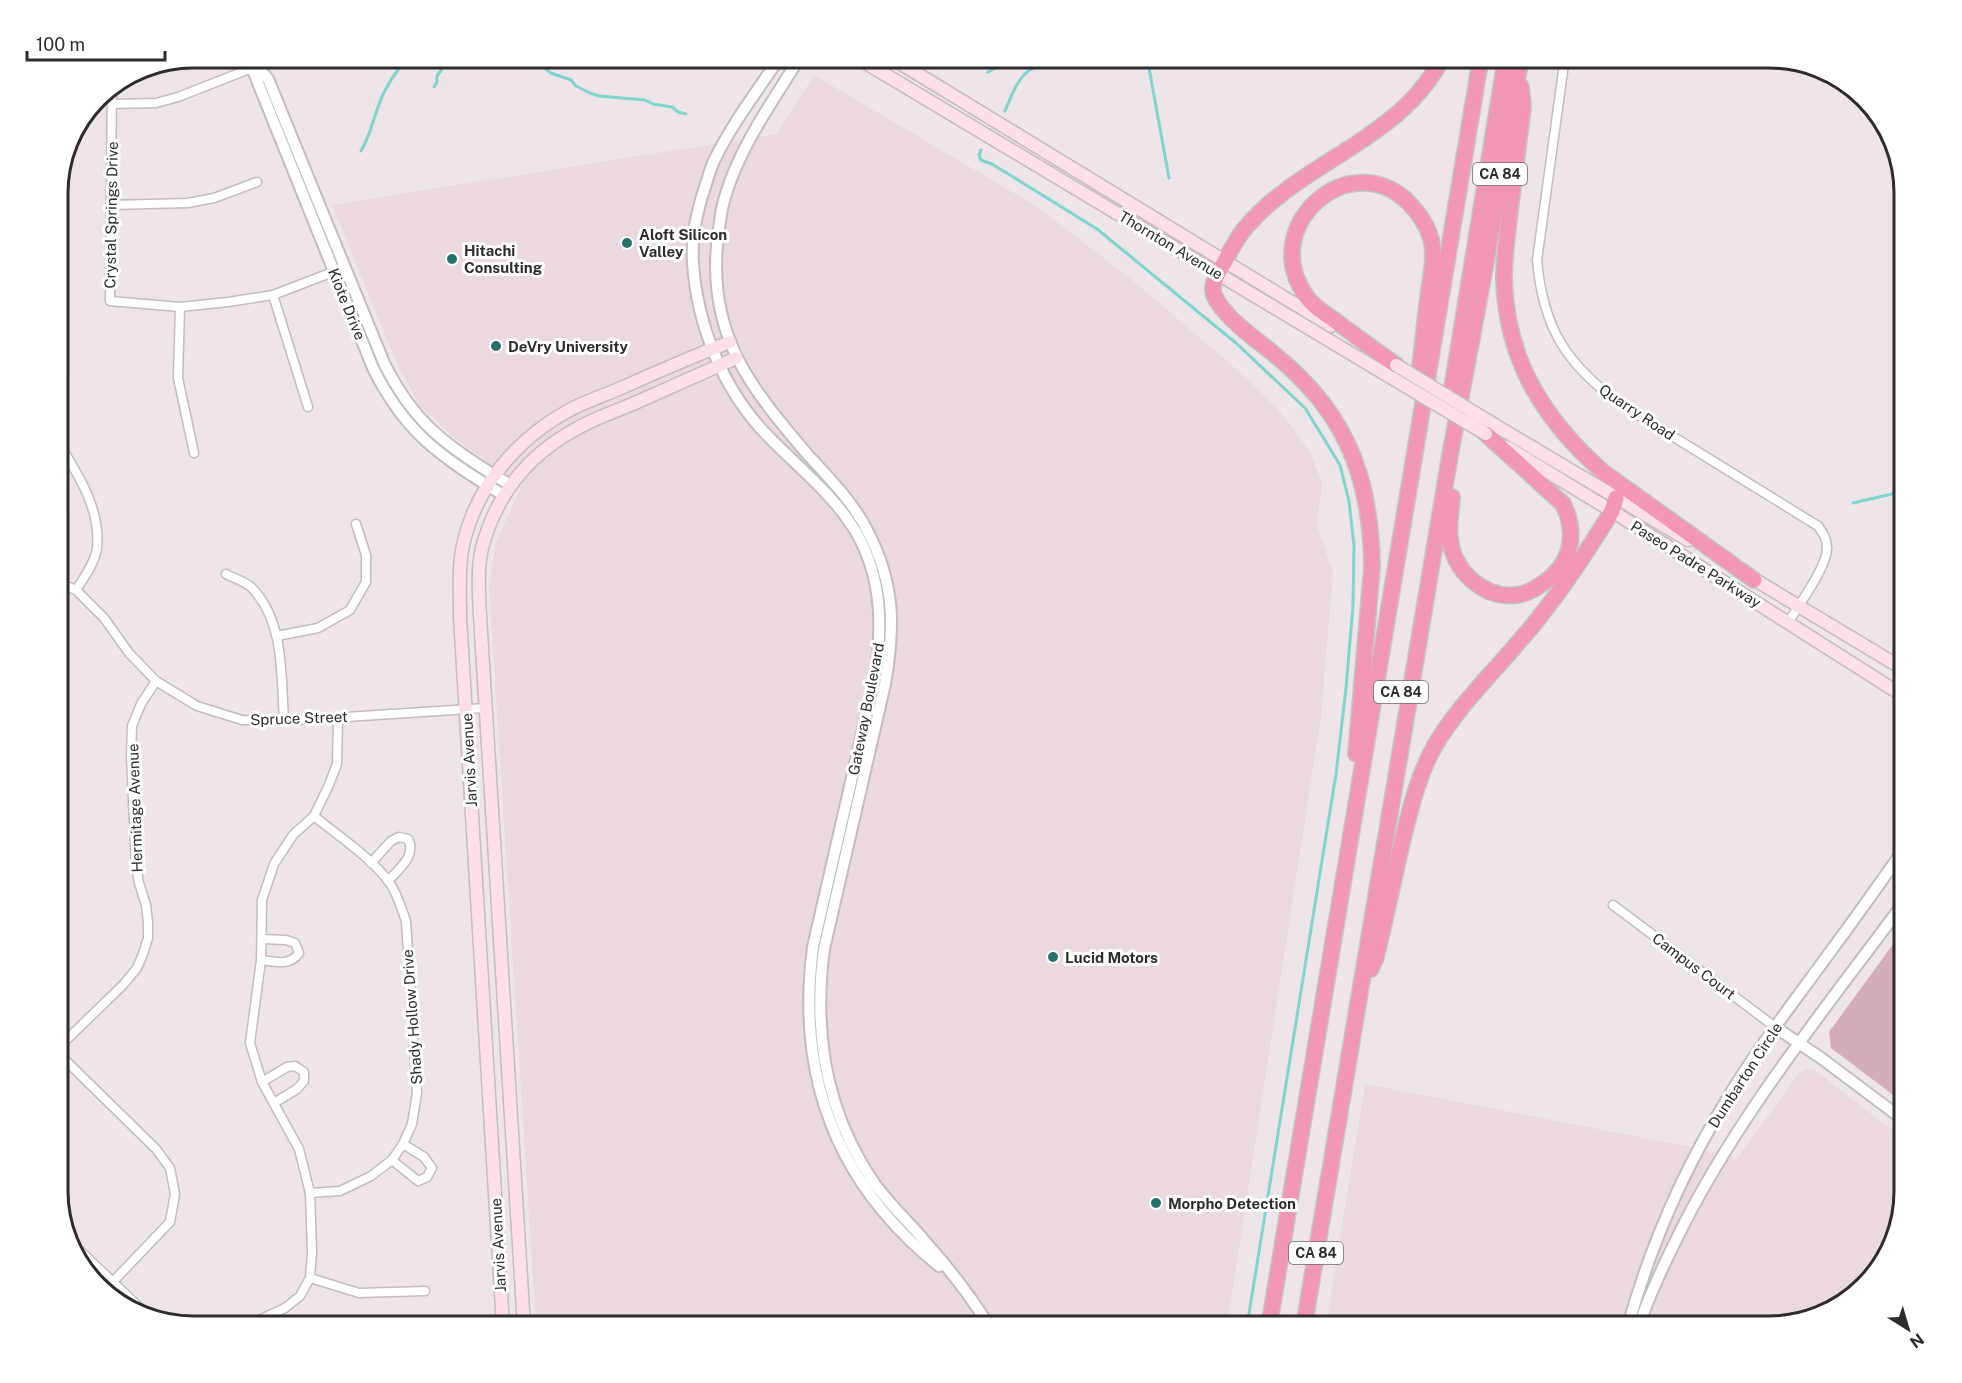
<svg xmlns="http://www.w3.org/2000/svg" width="1962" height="1383" font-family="'Public Sans',sans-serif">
<rect width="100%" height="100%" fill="#ede5e7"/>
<g fill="#ead9de">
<path d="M814 75 1036 206 1131 279 1235 368 1275 406 1293 428 1311 454 1322 483 1317 525 1333 573 1321 716 1227 1326H536L489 586 496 542 522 485 459 442 420 406 397 364 332 205 777 134Z"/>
<path d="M1807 1069 1814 1070 1905 1140V1191L1877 1273 1830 1312 1770 1326H1326L1365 1084 1686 1146 1737 1159 1800 1072Z"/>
</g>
<path fill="#d5acb9" d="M1905 928V1104L1831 1048 1829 1032Z"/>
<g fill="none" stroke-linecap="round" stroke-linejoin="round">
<g stroke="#82d5cc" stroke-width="3">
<path d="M530 57 551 73 571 80 576 86 590 93 599 96 645 100 653 104 672 107 678 112 686 114"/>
<path d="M1147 57 1169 178"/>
<path d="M988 72 1018 57"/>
<path d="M434 87 437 82V76L448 61 447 57"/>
<path d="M1005 111C1010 99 1015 84 1024 75 1031 67 1042 66 1048 57"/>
<path d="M981 150 979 155 981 160 992 164 1097 229 1236 343 1305 408 1340 465 1349 501 1354 546 1353 606 1346 688 1336 774 1247 1326"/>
<path d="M361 151C371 135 373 118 380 102 386 85 397 71 408 57"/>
<path d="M1853 503 1905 491"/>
</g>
<defs>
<g id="minor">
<path d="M1565 57 1537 260C1543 329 1567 365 1622 405L1818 526C1823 533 1827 539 1827 548 1828 565 1798 606 1788 623"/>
<path d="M112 85 110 301 180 307 228 302 273 295 338 270"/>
<path d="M112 104 156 103 178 97 252 68"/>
<path d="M111 205 188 203 214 198 257 182"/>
<path d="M273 295 308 407"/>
<path d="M180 307 178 378 194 453"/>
<path d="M57 447H61C80 477 101 512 97 548 95 563 83 579 76 590"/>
<path d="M226 574C233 578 244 581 251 587 285 621 281 677 284 721"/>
<path d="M57 582 76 590 104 618 129 653 156 681 197 706 242 720 284 721 485 708"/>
<path d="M277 636 318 628 350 610 366 582V555L356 524"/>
<path d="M371 863 391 841 399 837 408 839C417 855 399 869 388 881"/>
<path d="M1613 905 1775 1027"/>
<path d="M261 960C276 962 290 966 299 953L295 943 286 940 262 939"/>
<path d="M57 1049 123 985 137 968 143 954 148 938V923L146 905 139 883 136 866 131 755 132 726 141 704 156 681"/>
<path d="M57 1052 156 1149 170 1168 175 1194 170 1222 104 1291"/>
<path d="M262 1082 287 1067 295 1066 304 1072V1081L297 1089 274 1103"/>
<path d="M392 1160 418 1181 427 1177 432 1168 424 1157 403 1144"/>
<path d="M310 1193 340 1191 371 1176 392 1160 403 1144 412 1124 417 1093 406 921C401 907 397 893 389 882 372 858 337 835 314 816"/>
<path d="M70 1241 140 1308"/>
<path d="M310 1278 359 1293 425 1291"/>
<path d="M246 1326 285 1308 300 1296 310 1278 312 1252 310 1193 299 1149 262 1082 250 1043 261 960 262 900 274 864 293 835 314 816 328 787 337 764 338 718"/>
</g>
<g id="tertiary">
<path d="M780 57C758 90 731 125 714 161 710 169 708 178 705 187 697 211 691 237 693 263 697 324 722 387 764 432 795 465 832 492 856 532 883 579 883 630 874 682L813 947C796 1077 837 1184 939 1266"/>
<path d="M800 57C773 101 740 146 725 197 720 213 719 229 717 246 709 338 752 389 808 455 829 478 853 502 867 530 895 583 895 627 885 684L824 949C813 1032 825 1110 872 1180 887 1202 906 1219 923 1239 947 1266 970 1295 989 1326"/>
<path d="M252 68 373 368C406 435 442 457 503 495"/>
<path d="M252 68 263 73 268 79 384 363C416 428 451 448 510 485"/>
<path d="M1775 1027 1821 1058 1905 1121"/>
<path d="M1628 1326C1650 1247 1683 1171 1726 1101 1758 1047 1797 998 1833 948 1858 915 1881 881 1905 848"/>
<path d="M1639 1326C1648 1297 1662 1269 1675 1242 1735 1118 1824 1011 1905 901"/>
</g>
<g id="secondary">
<path d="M856 57 1392 378"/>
<path d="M890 57 1331 326"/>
<path d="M1488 421 1688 540"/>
<path d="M1507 447 1612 511 1905 697"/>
<path d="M1747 575 1905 670"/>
<path d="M503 1326 460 617C460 593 458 568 463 545 476 487 516 440 566 412 583 402 603 396 621 388 657 372 693 356 730 342"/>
<path d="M524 1326 480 616C479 594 477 570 482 548 496 495 528 455 576 429 595 418 616 411 635 403 669 388 702 373 736 358"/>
</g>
<g id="motorway">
<path d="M1521 87 1523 107C1519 139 1515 171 1511 202 1508 228 1504 253 1504 279 1506 360 1544 420 1603 472L1754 580"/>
<path d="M1396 365C1377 352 1359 338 1341 325 1329 316 1314 308 1306 296 1257 226 1349 146 1407 201 1418 212 1427 224 1431 239 1436 257 1430 280 1428 298 1425 321 1423 343 1420 366"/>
<path d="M1451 394 1506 57"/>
<path d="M1452 497C1451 511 1448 526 1450 539 1454 571 1483 599 1517 595 1526 594 1535 589 1542 584 1571 565 1578 535 1563 504L1486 434"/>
<path d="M1356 754 1372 567C1371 487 1351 423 1290 368 1267 346 1238 330 1219 304 1207 289 1215 278 1224 263 1231 250 1237 236 1248 225 1286 181 1342 158 1387 122 1409 105 1430 82 1443 57"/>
<path d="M1371 969 1376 957C1384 923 1392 889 1399 855 1408 818 1416 780 1434 747 1458 706 1493 673 1523 637 1557 598 1585 555 1612 511L1616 498"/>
<path d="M1269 1326 1481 57"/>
<path d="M1304 1326 1450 455 1483 278 1521 57"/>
</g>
</defs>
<use href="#minor" stroke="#c4bcbe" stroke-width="11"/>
<use href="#tertiary" stroke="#c4bcbe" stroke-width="14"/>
<use href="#secondary" stroke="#c4bcbe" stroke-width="15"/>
<use href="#motorway" stroke="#c4c4c4" stroke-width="18"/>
<use href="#minor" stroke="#fff" stroke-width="8"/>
<use href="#tertiary" stroke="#fff" stroke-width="10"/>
<use href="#secondary" stroke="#fbe0ea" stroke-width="12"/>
<use href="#motorway" stroke="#f397b9" stroke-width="15"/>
<defs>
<g id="secondary-bridge">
<path d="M1396 365 1488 421"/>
<path d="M1392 378 1486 434"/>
</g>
</defs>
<use href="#secondary-bridge" stroke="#c4bcbe" stroke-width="15" stroke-linecap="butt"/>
<use href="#secondary-bridge" stroke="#fbe0ea" stroke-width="12"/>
</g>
<g fill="#28716b" stroke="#fff" stroke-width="2">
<circle cx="627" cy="243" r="6"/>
<circle cx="452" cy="259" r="6"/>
<circle cx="496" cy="346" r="6"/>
<circle cx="1053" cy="957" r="6"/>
<circle cx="1156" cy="1203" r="6"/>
</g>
<g text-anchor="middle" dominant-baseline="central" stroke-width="6" stroke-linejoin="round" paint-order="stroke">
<g fill="#fff" stroke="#6d6b6b" stroke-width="1.5">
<rect x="1473" y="163" width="54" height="22" rx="4.5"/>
<rect x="1374" y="681" width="54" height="22" rx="4.5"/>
<rect x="1289" y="1242" width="54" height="22" rx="4.5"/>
</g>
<g font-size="14" font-weight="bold" fill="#2e2b2c">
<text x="1500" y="174">CA 84</text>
<text x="1401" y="692">CA 84</text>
<text x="1316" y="1253">CA 84</text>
</g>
<g font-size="15" fill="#2e2b2c" stroke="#fff">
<text transform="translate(111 215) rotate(-89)">Crystal Springs Drive</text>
<text transform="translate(1171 245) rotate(31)">Thornton Avenue</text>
<text transform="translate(347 304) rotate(68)">Kiote Drive</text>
<text transform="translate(1637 412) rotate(34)">Quarry Road</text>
<text transform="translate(1696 564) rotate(32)">Paseo Padre Parkway</text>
<text transform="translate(866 709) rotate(-79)">Gateway Boulevard</text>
<text transform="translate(299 718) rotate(-2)">Spruce Street</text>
<text transform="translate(469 760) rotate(-93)">Jarvis Avenue</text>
<text transform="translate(135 808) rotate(-92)">Hermitage Avenue</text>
<text transform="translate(1694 966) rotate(37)">Campus Court</text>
<text transform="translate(412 1017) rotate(-94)">Shady Hollow Drive</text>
<text transform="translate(1745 1075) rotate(-57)">Dumbarton Circle</text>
<text transform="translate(498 1245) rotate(-93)">Jarvis Avenue</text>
</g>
<g font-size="15" font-weight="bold" fill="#2e2b2c" stroke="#fff" text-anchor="start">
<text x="639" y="234">Aloft Silicon<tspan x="639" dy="17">Valley</tspan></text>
<text x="464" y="250">Hitachi<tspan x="464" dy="17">Consulting</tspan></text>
<text x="508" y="346">DeVry University</text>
<text x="1065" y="957">Lucid Motors</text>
<text x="1168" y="1203">Morpho Detection</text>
</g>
</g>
<path d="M0 0H1962V1383H0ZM193 68H1769A125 125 0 0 1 1894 193V1191A125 125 0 0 1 1769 1316H193A125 125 0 0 1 68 1191V193A125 125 0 0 1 193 68Z" fill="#fff" fill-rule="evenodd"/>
<path fill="none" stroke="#2e2b2c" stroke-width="3" d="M193 68H1769A125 125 0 0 1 1894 193V1191A125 125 0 0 1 1769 1316H193A125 125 0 0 1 68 1191V193A125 125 0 0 1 193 68Z"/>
<g transform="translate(1908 1329) rotate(143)" stroke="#ffffff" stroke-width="4.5" paint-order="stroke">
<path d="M0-4.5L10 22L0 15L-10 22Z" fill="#2e2b2c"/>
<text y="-9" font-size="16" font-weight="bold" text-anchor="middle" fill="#2e2b2c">N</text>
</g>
<path d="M27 51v9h138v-9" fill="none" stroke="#2e2b2c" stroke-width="3"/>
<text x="36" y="51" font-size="18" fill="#2e2b2c" stroke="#ffffff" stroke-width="4.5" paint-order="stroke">100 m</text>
</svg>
